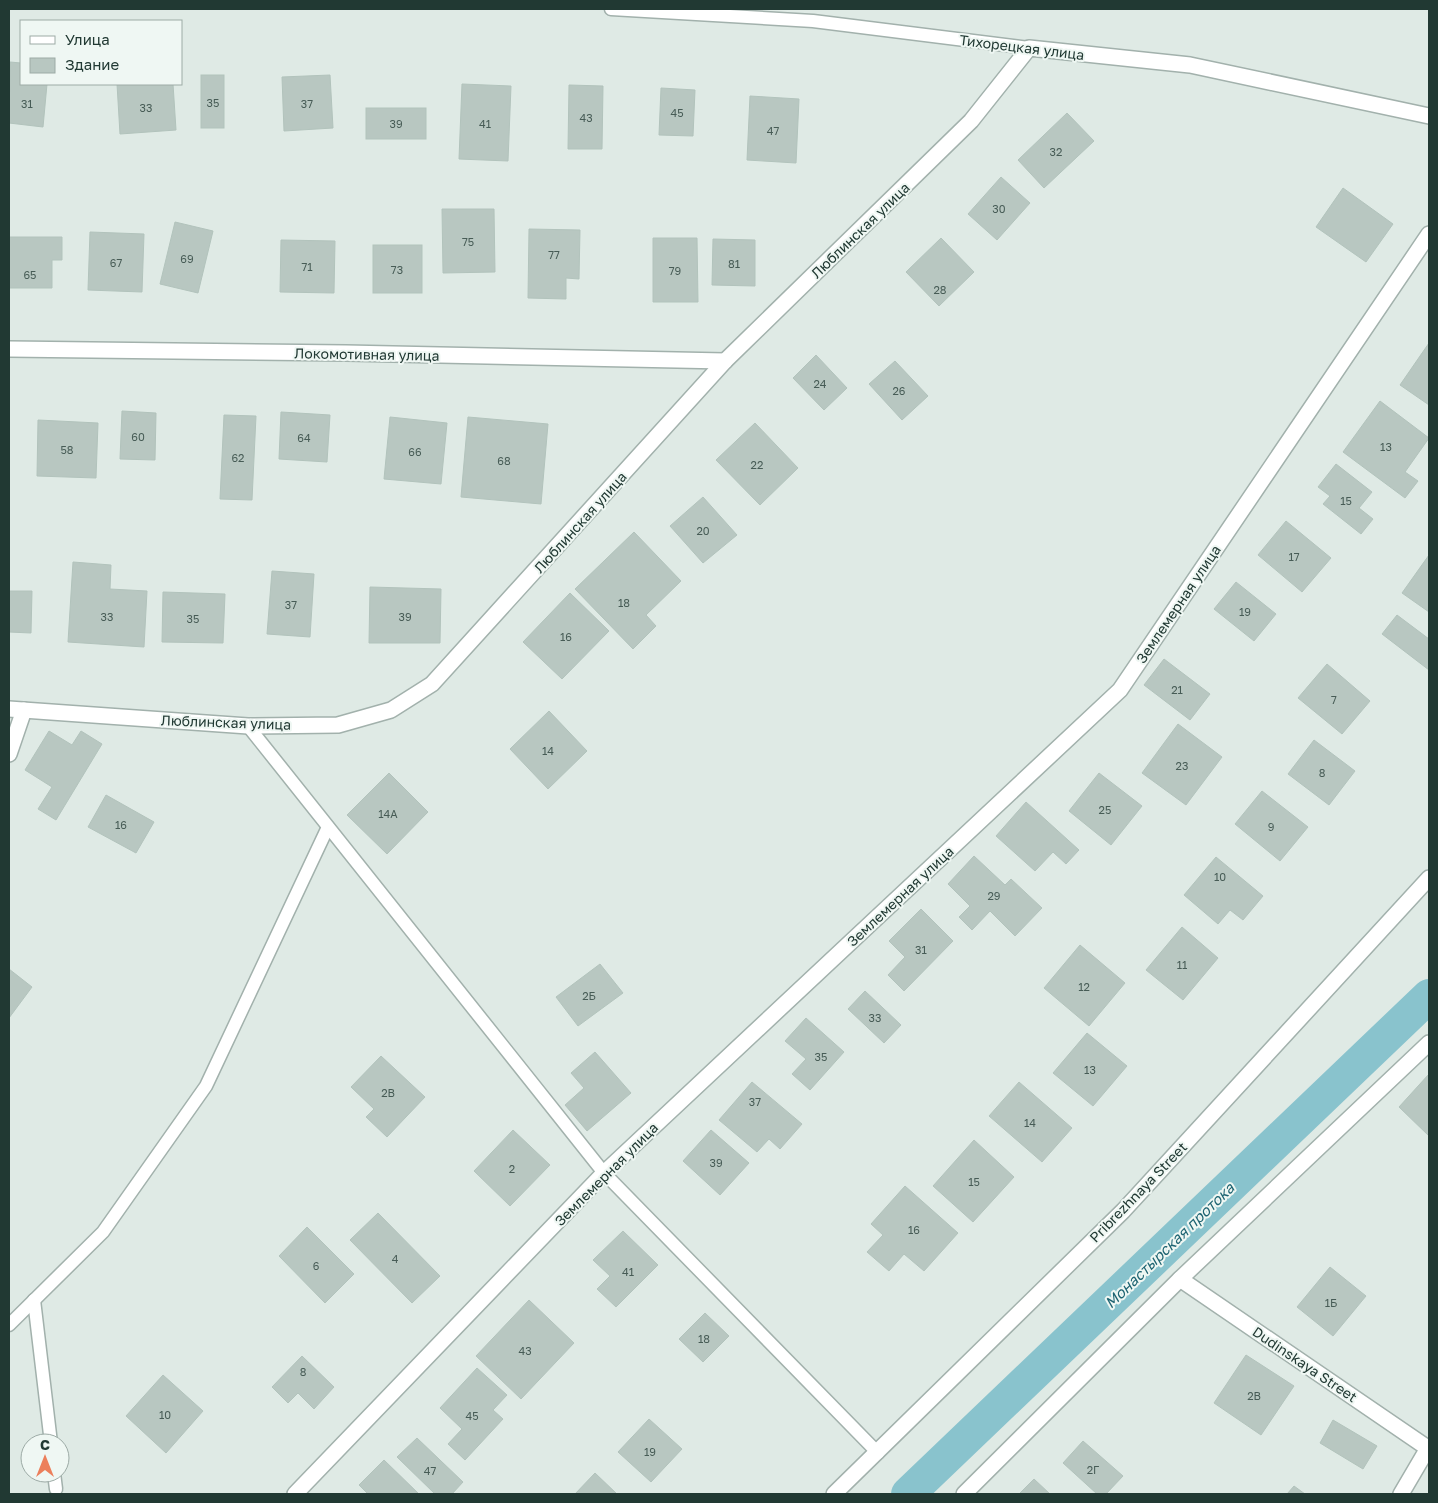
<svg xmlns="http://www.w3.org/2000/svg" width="1438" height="1503" font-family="'Golos Text',sans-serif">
<rect width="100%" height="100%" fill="#dfeae5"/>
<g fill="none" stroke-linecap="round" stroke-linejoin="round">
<path stroke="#89c3cd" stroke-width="34" d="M908 1494 1429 996"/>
</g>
<g fill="#b8c7c1" stroke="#b2c3bc">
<path d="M10 62 21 63V84H47L43 127 9 123Z"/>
<rect x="201" y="75" width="23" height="53"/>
<path d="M330 75 333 128 284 131 282 77Z"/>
<path d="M117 84H173L176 130 120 134Z"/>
<path d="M462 84 511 86 508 161 459 159Z"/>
<path d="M569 85 603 86 602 149H568Z"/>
<path d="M661 88 695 90 693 136 659 135Z"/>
<path d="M750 96 799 99 796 163 747 160Z"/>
<rect x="366" y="108" width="60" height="31"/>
<path d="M1067 113 1094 141 1044 188 1018 160Z"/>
<path d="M1001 177 1030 203 997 240 968 214Z"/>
<path d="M1343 188 1393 224 1366 262 1316 227Z"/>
<path d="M442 209H494L495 272 443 273Z"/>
<path d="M175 222 213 231 198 293 160 284Z"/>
<path d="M529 229 580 230 579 279 566 278V299L528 298Z"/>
<path d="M90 232 144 234 142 292 88 290Z"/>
<path d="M9 237H62V260H52V288H9Z"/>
<path d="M653 238H697L698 302H653Z"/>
<path d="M941 238 974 272 939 306 906 272Z"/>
<path d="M713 239 755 240V286L712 285Z"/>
<path d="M281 240 335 241 334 293 280 292Z"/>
<rect x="373" y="245" width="49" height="48"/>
<path d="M1429 343V405L1400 385Z"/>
<path d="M816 355 847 388 824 410 793 378Z"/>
<path d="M895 361 928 396 902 420 869 384Z"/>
<path d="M1380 401 1429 438 1405 472 1418 481 1405 498 1343 452Z"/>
<path d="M122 411 156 413 155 460 120 459Z"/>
<path d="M281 412 330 415 327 462 279 459Z"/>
<path d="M224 415 256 416 252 500 220 499Z"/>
<path d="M390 417 447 423 441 484 384 479Z"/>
<path d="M468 417 548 424 541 504 461 497Z"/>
<path d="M38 420 98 423 96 478 37 476Z"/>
<path d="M755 423 798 468 760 505 716 460Z"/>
<path d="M1336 464 1372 492 1359 508 1373 519 1361 534 1323 504 1330 496 1318 487Z"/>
<path d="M703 497 737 535 703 563 670 526Z"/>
<path d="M1286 521 1331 558 1302 592 1258 555Z"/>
<path d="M634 532 681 581 646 615 656 626 633 649 575 589Z"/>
<path d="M1429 555V612L1402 593Z"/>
<path d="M73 562 111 565 110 589 147 591 144 647 68 642Z"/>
<path d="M272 571 314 574 310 637 267 634Z"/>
<path d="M1236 582 1276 614 1254 641 1214 609Z"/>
<path d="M370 587 441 589 440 643H369Z"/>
<path d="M9 591H32L31 633 9 632Z"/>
<path d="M163 592 225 594 223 643 162 642Z"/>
<path d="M570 593 609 631 562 679 523 642Z"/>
<path d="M1397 615 1429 639V670L1382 634Z"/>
<path d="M1164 659 1210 694 1190 720 1144 685Z"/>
<path d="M1327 664 1370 701 1342 734 1298 698Z"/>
<path d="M549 711 587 751 548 789 510 749Z"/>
<path d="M1178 724 1222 757 1186 805 1142 773Z"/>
<path d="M49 731 72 745 81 731 102 744 56 820 38 809 52 787 25 770Z"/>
<path d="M1314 740 1355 771 1329 805 1288 774Z"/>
<path d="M389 773 428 812 387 854 347 815Z"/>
<path d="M1099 773 1142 806 1111 845 1069 811Z"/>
<path d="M1262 791 1308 827 1280 861 1235 824Z"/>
<path d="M106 795 154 822 136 853 88 827Z"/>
<path d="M1026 802 1079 850 1066 864 1053 852 1035 871 996 836Z"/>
<path d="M974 856 1005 885 1011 879 1042 908 1015 936 990 911 972 930 959 917 970 906 948 884Z"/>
<path d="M1216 857 1263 896 1243 920 1230 910 1218 924 1184 895Z"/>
<path d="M921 909 953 941 904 991 888 975 905 957 889 941Z"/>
<path d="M1182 927 1218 958 1183 1000 1146 970Z"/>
<path d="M1080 945 1125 983 1089 1026 1044 988Z"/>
<path d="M600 964 623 993 578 1026 556 997Z"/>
<path d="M9 969 32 987 9 1018Z"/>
<path d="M865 991 901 1025 884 1043 848 1009Z"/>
<path d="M806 1018 844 1052 810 1090 792 1074 806 1059 785 1041Z"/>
<path d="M1087 1033 1127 1066 1093 1106 1053 1073Z"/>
<path d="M595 1052 631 1093 587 1131 565 1105 584 1088 571 1073Z"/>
<path d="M381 1056 425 1097 387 1137 366 1117 374 1109 351 1087Z"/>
<path d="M1429 1074V1136L1399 1107Z"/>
<path d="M752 1082 802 1124 780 1149 769 1139 757 1152 719 1120Z"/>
<path d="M1019 1082 1072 1128 1042 1162 989 1116Z"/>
<path d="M513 1130 550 1165 510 1206 474 1171Z"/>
<path d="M711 1130 749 1163 720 1195 683 1161Z"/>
<path d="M974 1140 1014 1177 973 1222 933 1186Z"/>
<path d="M905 1186 958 1233 924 1271 904 1254 889 1271 867 1252 883 1235 871 1224Z"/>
<path d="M378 1213 440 1276 412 1303 350 1240Z"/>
<path d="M307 1227 354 1274 325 1303 279 1256Z"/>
<path d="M623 1231 658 1265 616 1307 597 1289 610 1276 593 1260Z"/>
<path d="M1330 1267 1366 1296 1333 1336 1297 1307Z"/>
<path d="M529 1300 574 1343 521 1399 476 1356Z"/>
<path d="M705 1313 729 1336 703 1362 679 1339Z"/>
<path d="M1246 1355 1294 1386 1261 1435 1214 1403Z"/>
<path d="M302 1356 334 1387 314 1409 298 1393 288 1403 272 1387Z"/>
<path d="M477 1368 507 1395 493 1410 503 1419 465 1460 448 1444 462 1429 440 1408Z"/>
<path d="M163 1375 203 1411 166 1453 126 1416Z"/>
<path d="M649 1419 682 1449 651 1482 618 1452Z"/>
<path d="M1333 1420 1377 1446 1363 1469 1320 1443Z"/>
<path d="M417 1438 463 1482 452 1494H435L397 1457Z"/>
<path d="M1083 1441 1123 1476 1106 1494H1097L1063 1463Z"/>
<path d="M384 1460 419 1494H368L359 1485Z"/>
<path d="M595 1473 617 1494H575Z"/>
<path d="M1034 1479 1050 1494H1019Z"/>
<path d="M1294 1486 1305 1494H1287Z"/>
</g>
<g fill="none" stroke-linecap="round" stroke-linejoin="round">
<defs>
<g id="service">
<path d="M611 9 813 21 1029 48"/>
<path d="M248 726 604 1173 878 1453"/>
<path d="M34 1300 51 1443"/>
<path d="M9 1325 103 1232 206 1086 328 827"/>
<path d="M54 1473 56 1489"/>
</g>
<g id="minor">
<path d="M9 349 346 353 725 361"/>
<path d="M9 709 248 726 338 725 391 710 432 684 725 361 971 121 1029 48 1190 65 1429 116"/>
<path d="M9 754 24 710"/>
<path d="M1180 1279 1429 1449"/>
<path d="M295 1494 604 1173 1120 690 1429 234"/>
<path d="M834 1494 1123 1211 1429 878"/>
<path d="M964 1494 1180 1279 1429 1043"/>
<path d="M1401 1494 1428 1448"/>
</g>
</defs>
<use href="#service" stroke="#a2b1ac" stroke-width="15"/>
<use href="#minor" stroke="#a2b1ac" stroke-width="18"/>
<use href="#service" stroke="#fff" stroke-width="12"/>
<use href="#minor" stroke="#fff" stroke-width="15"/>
</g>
<g text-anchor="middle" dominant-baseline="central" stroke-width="4" stroke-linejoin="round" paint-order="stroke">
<g font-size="11" fill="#475c56">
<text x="213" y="102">35</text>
<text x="27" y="103">31</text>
<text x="307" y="103">37</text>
<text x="146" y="107">33</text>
<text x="677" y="112">45</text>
<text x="586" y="117">43</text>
<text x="396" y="123">39</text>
<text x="485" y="123">41</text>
<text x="773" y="130">47</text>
<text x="1056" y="151">32</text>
<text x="999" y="208">30</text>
<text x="468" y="241">75</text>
<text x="554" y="254">77</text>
<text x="187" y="258">69</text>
<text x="116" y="262">67</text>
<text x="734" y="263">81</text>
<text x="307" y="266">71</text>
<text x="397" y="269">73</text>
<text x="675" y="270">79</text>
<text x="30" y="274">65</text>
<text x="940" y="289">28</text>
<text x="820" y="383">24</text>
<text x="899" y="390">26</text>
<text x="138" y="436">60</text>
<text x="304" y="437">64</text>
<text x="1386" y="446">13</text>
<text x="67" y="449">58</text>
<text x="415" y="451">66</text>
<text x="238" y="457">62</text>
<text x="504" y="460">68</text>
<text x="757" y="464">22</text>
<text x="1346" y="500">15</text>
<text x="703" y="530">20</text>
<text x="1294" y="556">17</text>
<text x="624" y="602">18</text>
<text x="291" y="604">37</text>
<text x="1245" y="611">19</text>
<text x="107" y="616">33</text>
<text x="405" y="616">39</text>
<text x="193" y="618">35</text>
<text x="566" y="636">16</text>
<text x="1177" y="689">21</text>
<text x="1334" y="699">7</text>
<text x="548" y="750">14</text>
<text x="1182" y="765">23</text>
<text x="1322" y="772">8</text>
<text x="1105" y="809">25</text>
<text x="388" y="813">14А</text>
<text x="121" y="824">16</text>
<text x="1271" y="826">9</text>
<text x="1220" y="876">10</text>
<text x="994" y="895">29</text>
<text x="921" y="949">31</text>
<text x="1182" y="964">11</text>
<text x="1084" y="986">12</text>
<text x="589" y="995">2Б</text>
<text x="875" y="1017">33</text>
<text x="821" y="1056">35</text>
<text x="1090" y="1069">13</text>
<text x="388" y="1092">2В</text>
<text x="755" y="1101">37</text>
<text x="1030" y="1122">14</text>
<text x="716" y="1162">39</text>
<text x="512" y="1168">2</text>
<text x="974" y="1181">15</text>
<text x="914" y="1229">16</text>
<text x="395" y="1258">4</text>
<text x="316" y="1265">6</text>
<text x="628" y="1271">41</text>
<text x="1331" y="1302">1Б</text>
<text x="704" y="1338">18</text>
<text x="525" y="1350">43</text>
<text x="303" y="1371">8</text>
<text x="1254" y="1395">2В</text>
<text x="165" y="1414">10</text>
<text x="472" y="1415">45</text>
<text x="650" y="1451">19</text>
<text x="1093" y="1469">2Г</text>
<text x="430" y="1470">47</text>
</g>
<g font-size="14" fill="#213933" stroke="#eff7f3">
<text transform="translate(1022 47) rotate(7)">Тихорецкая улица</text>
<text transform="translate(860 230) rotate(-44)">Люблинская улица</text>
<text transform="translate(367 354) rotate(1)">Локомотивная улица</text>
<text transform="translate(580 522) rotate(-48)">Люблинская улица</text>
<text transform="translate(1178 604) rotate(-56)">Землемерная улица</text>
<text transform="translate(226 722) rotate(2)">Люблинская улица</text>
<text transform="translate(900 896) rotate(-43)">Землемерная улица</text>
<text transform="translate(606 1174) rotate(-45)">Землемерная улица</text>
<text transform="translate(1138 1192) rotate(-46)">Pribrezhnaya Street</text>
<text transform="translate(1305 1364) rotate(34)">Dudinskaya Street</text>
</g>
<g font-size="15" font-style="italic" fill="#1e6472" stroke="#eff7f3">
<text transform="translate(1169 1245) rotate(-44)">Монастырская протока</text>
</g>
</g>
<rect width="1438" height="1503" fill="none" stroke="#213933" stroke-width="20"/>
<rect x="20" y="20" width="162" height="65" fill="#eff7f3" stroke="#9daba6"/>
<rect x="30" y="36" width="25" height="8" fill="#ffffff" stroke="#9daba6"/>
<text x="65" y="45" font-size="15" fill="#213933">Улица</text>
<rect x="30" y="58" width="25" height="15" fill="#b8c7c1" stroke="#9daba6"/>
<text x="65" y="70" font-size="15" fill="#213933">Здание</text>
<g transform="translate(45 1458)"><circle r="24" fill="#eff7f3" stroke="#9daba6"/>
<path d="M0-4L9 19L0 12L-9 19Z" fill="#ec7f5b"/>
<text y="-8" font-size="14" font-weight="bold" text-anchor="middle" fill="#213933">С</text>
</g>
</svg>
